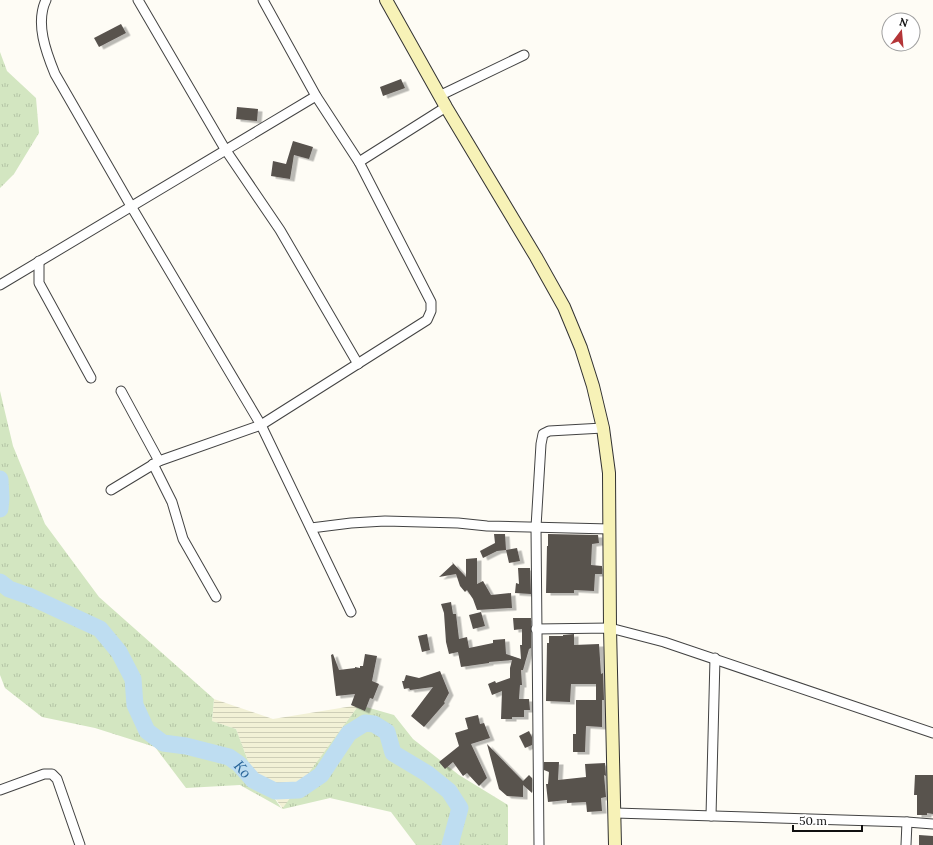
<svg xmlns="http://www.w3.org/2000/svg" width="933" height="845" font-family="Lora,serif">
<defs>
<pattern id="farmland-rules" width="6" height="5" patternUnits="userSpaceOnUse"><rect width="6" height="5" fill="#f2f1d6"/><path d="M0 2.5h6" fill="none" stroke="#ceceb7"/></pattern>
<pattern id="grass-tufts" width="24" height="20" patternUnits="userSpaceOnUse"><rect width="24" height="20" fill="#d3e6c1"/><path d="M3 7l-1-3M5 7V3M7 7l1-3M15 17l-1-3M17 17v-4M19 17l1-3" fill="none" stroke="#b4c4a5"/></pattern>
<filter id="shadow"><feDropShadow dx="4.5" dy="2.5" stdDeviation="0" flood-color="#0004"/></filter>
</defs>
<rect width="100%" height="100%" fill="#fefcf5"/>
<path fill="url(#farmland-rules)" d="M214 699 273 719 359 705 283 809 248 761 236 729 212 721Z"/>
<g fill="url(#grass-tufts)">
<path d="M0 52 7 71 36 98 39 133 14 174 0 188Z"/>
<path d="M0 391 13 446 45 524 99 597 214 699 212 721 236 729 248 761 282 809 359 705 394 715 413 739 459 775 508 805V845H416L391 812 330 798 283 809 240 785 186 788 155 747 95 728 42 717 5 688 0 675Z"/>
</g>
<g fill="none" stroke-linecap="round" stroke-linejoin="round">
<g stroke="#beddf1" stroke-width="17">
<path d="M0 479 1 498 0 509"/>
<path id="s1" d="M0 582 9 589 29 596 100 629 119 652 133 679 135 705 147 731 163 743 186 746 229 757 239 764 253 780 275 791 299 790 321 775 349 733 365 723 374 724 387 732 393 753 428 774 449 791 460 808 450 845"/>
</g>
</g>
<g fill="#58524e" filter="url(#shadow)">
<path d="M121 24 126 33 99 47 94 38Z"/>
<path d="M401 79 405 88 383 96 380 87Z"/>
<path d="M237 107 258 109 257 121 236 119Z"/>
<path d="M293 141 313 147 309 159 294 155 290 179 271 176 273 161 286 164Z"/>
<path d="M494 534H505L506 550 497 551 483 558 480 551 495 543Z"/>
<path d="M548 534 598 535 599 543 592 544 591 565 602 566V574H595L594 591 574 590V593H546L547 546H548Z"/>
<path d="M517 548 520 561 509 563 506 550Z"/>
<path d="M477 558V584L483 581 491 595 511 593 512 608 477 610 473 599 467 590 465 592 460 586 456 574 439 577 453 564 452 562 466 577V559Z"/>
<path d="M518 568H530L531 594 515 593 516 583 519 584Z"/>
<path d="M451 602 453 614H456L459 639 467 637 469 648 493 643V640L505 639 506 654 521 659 520 645H522V629L514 630 513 618H531V648L529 649 523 670H521L522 685H520L519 699H529L530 710H524V717H512V719H501L502 691 492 695 488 684 495 681 496 683 510 678V668L512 660 489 662V663L461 667 458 652 449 654 446 642 444 613 441 604Z"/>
<path d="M481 612 485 626 473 629 469 615Z"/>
<path d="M427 634 430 650 422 652 418 636Z"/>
<path d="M574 634V645L599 644 601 674 603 673 604 700H596V684H571L570 702 546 701 547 643H549V636H563V635Z"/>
<path d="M333 654 339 670 355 668V667L360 668V666H363L365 654 377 656 372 681 379 684 373 699 370 698 365 711 351 705 355 694 336 696 331 655Z"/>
<path d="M440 671 449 693 444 702 445 703 424 727 411 716 433 687 410 690 409 688 404 689 402 681H404L406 675 419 678Z"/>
<path d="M576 700H602V727L586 726 585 752H573V734H576Z"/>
<path d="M478 715 480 724 484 723 490 738 471 744 487 778 479 786 467 773 463 776 453 762 445 769 439 762 459 746 455 733 468 729 465 718Z"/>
<path d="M529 731 532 737V745L525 748 519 736Z"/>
<path d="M487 744 523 781 529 775 532 778V793L523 785V797L507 796 499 789Z"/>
<path d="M544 762H559L558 780 586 777 585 764 605 763 606 776 604 775 606 797 601 798 602 811 587 812 586 802 567 803V800L548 802 546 784H548L549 772 544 770Z"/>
<path d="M915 775H933V814L927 813V815H917V795H914Z"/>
<path d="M919 835 933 836V845H919Z"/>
</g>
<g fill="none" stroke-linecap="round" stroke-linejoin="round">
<defs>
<g id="minor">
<path d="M46 0C35 23 46 52 55 74L131 206 261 425 351 612"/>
<path d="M138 0 225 149 280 230 358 364"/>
<path d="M439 96 524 55"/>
<path d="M359 162 446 107"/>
<path d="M39 261V283L91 378"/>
<path d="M0 285 316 96"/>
<path d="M121 391 159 461"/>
<path d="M153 464 172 502 183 539 216 597"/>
<path d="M111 490 159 461 261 425 427 320 431 311V302L359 162 316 96 263 0"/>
<path d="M311 528 351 523 385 521 458 523 487 526 610 529"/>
<path d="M536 629 610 628 664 642 933 733"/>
<path d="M0 790 44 774H52L57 779 80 845"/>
<path d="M615 813 907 822 933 824"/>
<path d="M711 816 715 658"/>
<path d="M539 845 536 527 541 444 543 434 549 431 603 428"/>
<path d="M906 845 907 822"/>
</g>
<path id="secondary" d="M386 0 446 107 536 257 564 307 581 348 593 386 603 428 609 473 610 628 615 845"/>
</defs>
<use href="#minor" stroke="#434343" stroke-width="11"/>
<use href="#secondary" stroke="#323232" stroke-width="14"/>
<use href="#minor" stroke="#fff" stroke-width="9"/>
<use href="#secondary" stroke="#f7f2b7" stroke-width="12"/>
</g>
<g text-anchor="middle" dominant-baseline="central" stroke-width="4" stroke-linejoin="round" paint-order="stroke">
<g font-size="15" font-style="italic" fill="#256297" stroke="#fff">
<text stroke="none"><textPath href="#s1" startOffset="332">Ko</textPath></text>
</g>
</g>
<g transform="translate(901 32) rotate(16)"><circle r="19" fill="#ffffff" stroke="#9f9f9f"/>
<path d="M0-3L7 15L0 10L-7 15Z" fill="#b43538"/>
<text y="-6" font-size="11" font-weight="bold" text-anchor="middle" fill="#101010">N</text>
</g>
<path d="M793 825v6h69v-6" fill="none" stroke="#101010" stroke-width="2"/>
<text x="799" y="825" font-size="12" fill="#101010" stroke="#ffffff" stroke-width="3" paint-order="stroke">50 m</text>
</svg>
